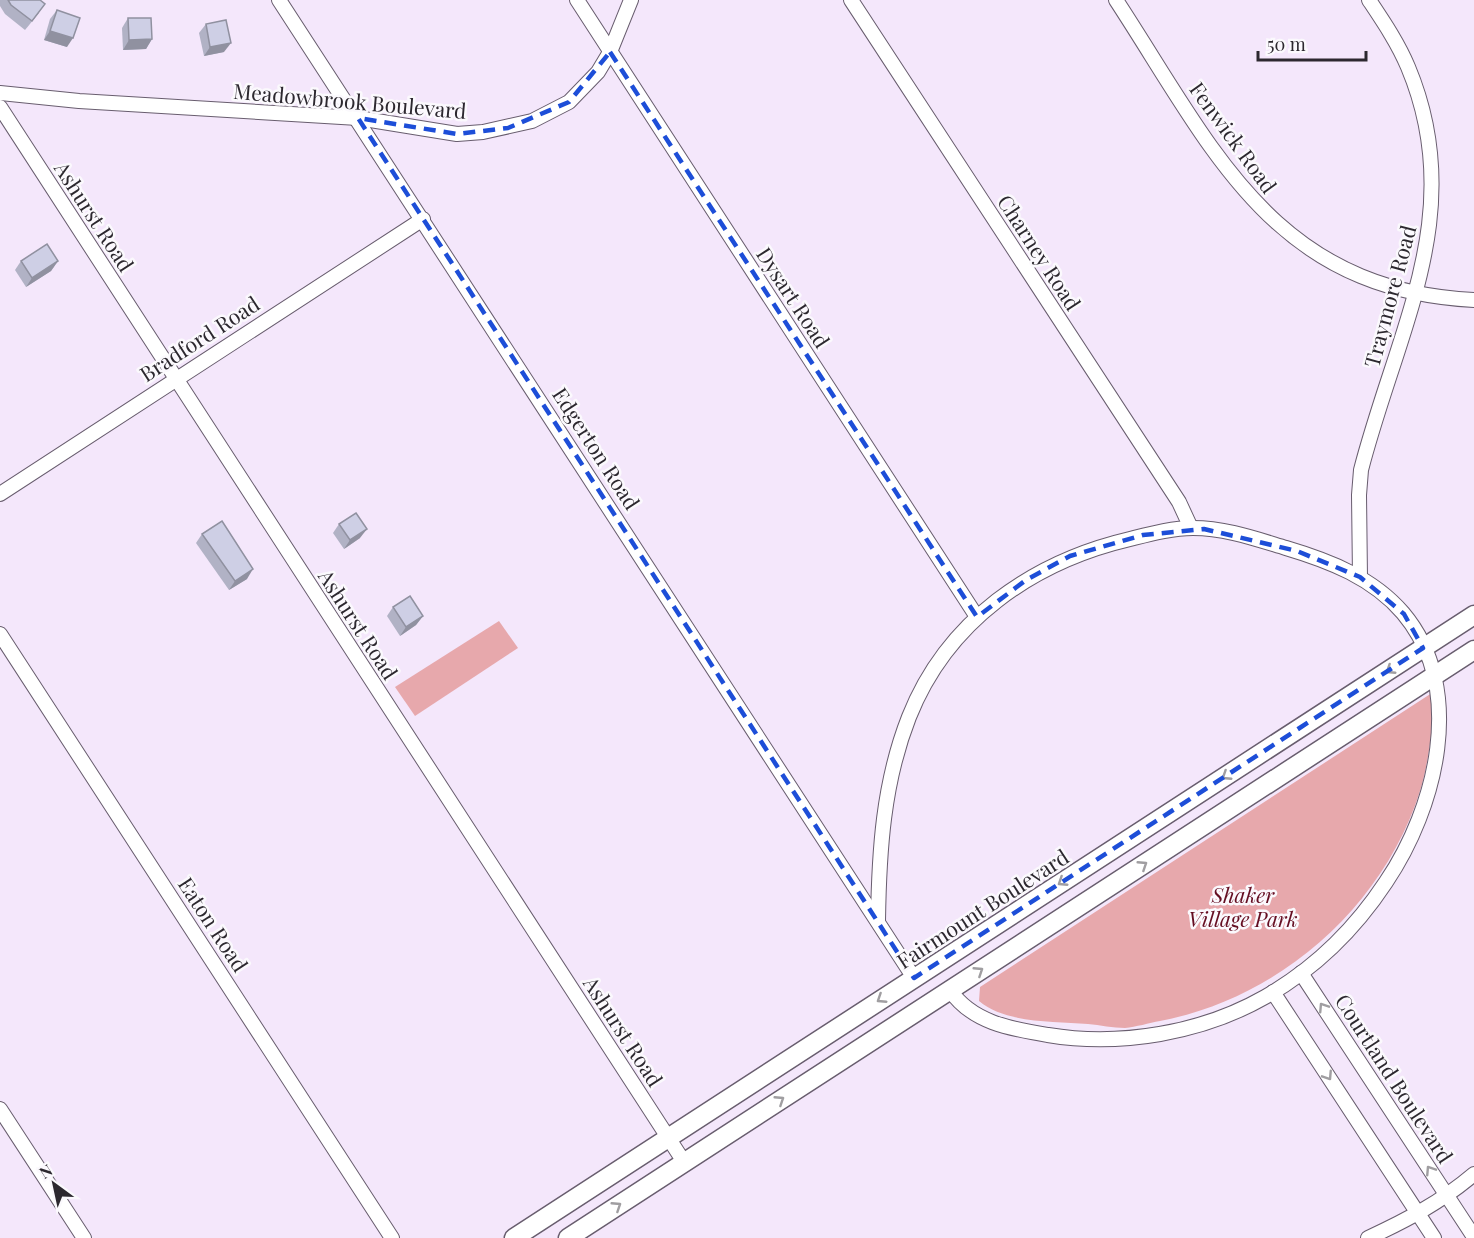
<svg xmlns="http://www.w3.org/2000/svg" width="1474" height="1238" font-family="'Playfair Display',serif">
<rect width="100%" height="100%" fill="#f4e7fb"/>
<g fill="#e7a8ac">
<path d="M499 621 518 648 415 716 395 687Z"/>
<path d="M1438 689C1432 722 1430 759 1420 791 1383 908 1279 998 1160 1021 1149 1023 1136 1027 1125 1028 1113 1028 1100 1025 1088 1024 1054 1021 1007 1024 979 1001L980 987Z"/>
</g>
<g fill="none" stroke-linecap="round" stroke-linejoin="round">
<defs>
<g id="street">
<path d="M279 0 914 978"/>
<path d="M577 0 977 617"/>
<path d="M851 0 1179 502 1191 528"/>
<path d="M1116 0C1213 148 1272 290 1474 300"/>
<path d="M0 93 79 101 358 118 457 134 483 132 532 121 569 102 598 72 610 52 631 0"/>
<path d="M0 107 684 1162"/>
<path d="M0 494 423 219"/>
<path d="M1360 577 1359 495 1361 470C1397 330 1469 212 1408 67 1398 43 1383 21 1369 0"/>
<path d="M0 634 392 1238"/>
<path d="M878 921C879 852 883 783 909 717 947 621 1032 562 1130 539 1150 534 1172 528 1193 528 1225 528 1256 539 1286 548 1330 561 1373 578 1403 613 1467 689 1436 808 1386 882 1355 929 1314 969 1265 997 1202 1033 1120 1047 1048 1035 1012 1029 972 1023 950 990"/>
<path d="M1301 973 1474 1237"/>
<path d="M1273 992 1434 1238"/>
<path d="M0 1109 84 1238"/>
<path d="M1368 1238C1407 1220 1441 1202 1474 1174"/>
</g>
<g id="secondary">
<path d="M514 1238 1474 615"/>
<path d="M568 1238 1474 650"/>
</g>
</defs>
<use href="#street" stroke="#685d6e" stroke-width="16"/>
<use href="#secondary" stroke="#685d6e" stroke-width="21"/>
<use href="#street" stroke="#fff" stroke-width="14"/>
<use href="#secondary" stroke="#fff" stroke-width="18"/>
</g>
<g fill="#b1b2c5">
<path d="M0 0H40L39 13 25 30 5 14 0 6Z"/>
<path d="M57 10 67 47 44 40 50 19Z"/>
<path d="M128 18 152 39 146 49 123 50 122 28Z"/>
<path d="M206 24 224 52 204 56 199 33Z"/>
<path d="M21 261H58L51 271 26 287 15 270Z"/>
<path d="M339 524 360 538 344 549 333 533Z"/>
<path d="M202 534 247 579 229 590 196 543Z"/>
<path d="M393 607 423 616 416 625 400 636 387 616Z"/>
</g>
<g fill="#9091a0">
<path d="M50 31 73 38 67 47 44 40Z"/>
<path d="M152 39 146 49 123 50 129 40Z"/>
<path d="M231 43 224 52 204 56 210 47Z"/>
<path d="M58 261 51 271 26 287 32 278Z"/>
<path d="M367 529 360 538 344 549 350 540Z"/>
<path d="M253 569 247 579 229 590 235 581Z"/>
<path d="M423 616 416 625 400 636 406 627Z"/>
</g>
<g fill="#cecfe5" stroke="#9091a0" stroke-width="1.5">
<path d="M8 0H40L45 4 32 21 11 5Z"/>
<path d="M57 10 80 18 73 38 50 31Z"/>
<path d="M128 18H151L152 39 129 40Z"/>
<path d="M226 20 231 43 210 47 206 24Z"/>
<path d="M47 244 58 261 32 278 21 261Z"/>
<path d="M356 513 367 529 350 540 339 524Z"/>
<path d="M222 521 253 569 235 581 202 534Z"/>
<path d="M410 596 423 616 406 627 393 607Z"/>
</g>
<defs><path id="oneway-chevron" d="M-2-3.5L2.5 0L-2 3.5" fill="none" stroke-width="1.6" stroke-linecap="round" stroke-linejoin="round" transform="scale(1.5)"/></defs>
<g stroke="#a09ea1">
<use href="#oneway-chevron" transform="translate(1390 670) rotate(147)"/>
<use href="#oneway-chevron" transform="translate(1226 776) rotate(147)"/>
<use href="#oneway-chevron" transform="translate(1143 865) rotate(-33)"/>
<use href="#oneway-chevron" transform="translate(1062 882) rotate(147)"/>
<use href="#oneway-chevron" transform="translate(979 971) rotate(-33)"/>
<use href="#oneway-chevron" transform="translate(881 999) rotate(147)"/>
<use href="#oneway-chevron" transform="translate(1323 1007) rotate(-123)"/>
<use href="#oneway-chevron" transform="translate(1328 1076) rotate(57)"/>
<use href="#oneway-chevron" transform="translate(780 1100) rotate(-33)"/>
<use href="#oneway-chevron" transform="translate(1430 1170) rotate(-123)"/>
<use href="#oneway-chevron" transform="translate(617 1206) rotate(-33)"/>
</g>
<path fill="none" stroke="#1d4ed8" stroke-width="4.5" stroke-dasharray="12 8" stroke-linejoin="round" d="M610 52 977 617 1026 580 1070 556 1143 535 1204 529 1297 551 1360 577 1404 614 1423 648 914 978 358 118 457 134 508 128 569 102Z"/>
<g text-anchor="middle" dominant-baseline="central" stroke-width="5" stroke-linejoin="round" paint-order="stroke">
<g font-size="21" fill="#2c282f" stroke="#fbf9fd">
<text transform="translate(350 100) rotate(5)">Meadowbrook Boulevard</text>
<text transform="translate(1234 137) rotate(54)">Fenwick Road</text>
<text transform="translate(95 216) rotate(57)">Ashurst Road</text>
<text transform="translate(1040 252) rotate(57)">Charney Road</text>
<text transform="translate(1389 296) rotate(-75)">Traymore Road</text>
<text transform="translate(794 297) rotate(57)">Dysart Road</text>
<text transform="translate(199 338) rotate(-33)">Bradford Road</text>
<text transform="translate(597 448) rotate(57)">Edgerton Road</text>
<text transform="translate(359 624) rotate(57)">Ashurst Road</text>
<text transform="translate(982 908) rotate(-33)">Fairmount Boulevard</text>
<text transform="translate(214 924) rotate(57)">Eaton Road</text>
<text transform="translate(624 1031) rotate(57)">Ashurst Road</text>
<text transform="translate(1395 1078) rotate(57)">Courtland Boulevard</text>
</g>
<g font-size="21" font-style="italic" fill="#650e22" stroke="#fbf9fd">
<text x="1243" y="894">Shaker<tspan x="1243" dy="24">Village Park</tspan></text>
</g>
</g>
<g transform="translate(54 1184) rotate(327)" stroke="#fbf9fd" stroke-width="4.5" paint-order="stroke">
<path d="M0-4.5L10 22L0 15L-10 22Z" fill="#2c282f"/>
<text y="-9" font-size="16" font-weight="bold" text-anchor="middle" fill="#2c282f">N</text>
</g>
<path d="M1258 51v9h108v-9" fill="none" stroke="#2c282f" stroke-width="3"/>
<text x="1267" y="51" font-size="18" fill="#2c282f" stroke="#fbf9fd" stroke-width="4.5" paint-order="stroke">50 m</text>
</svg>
